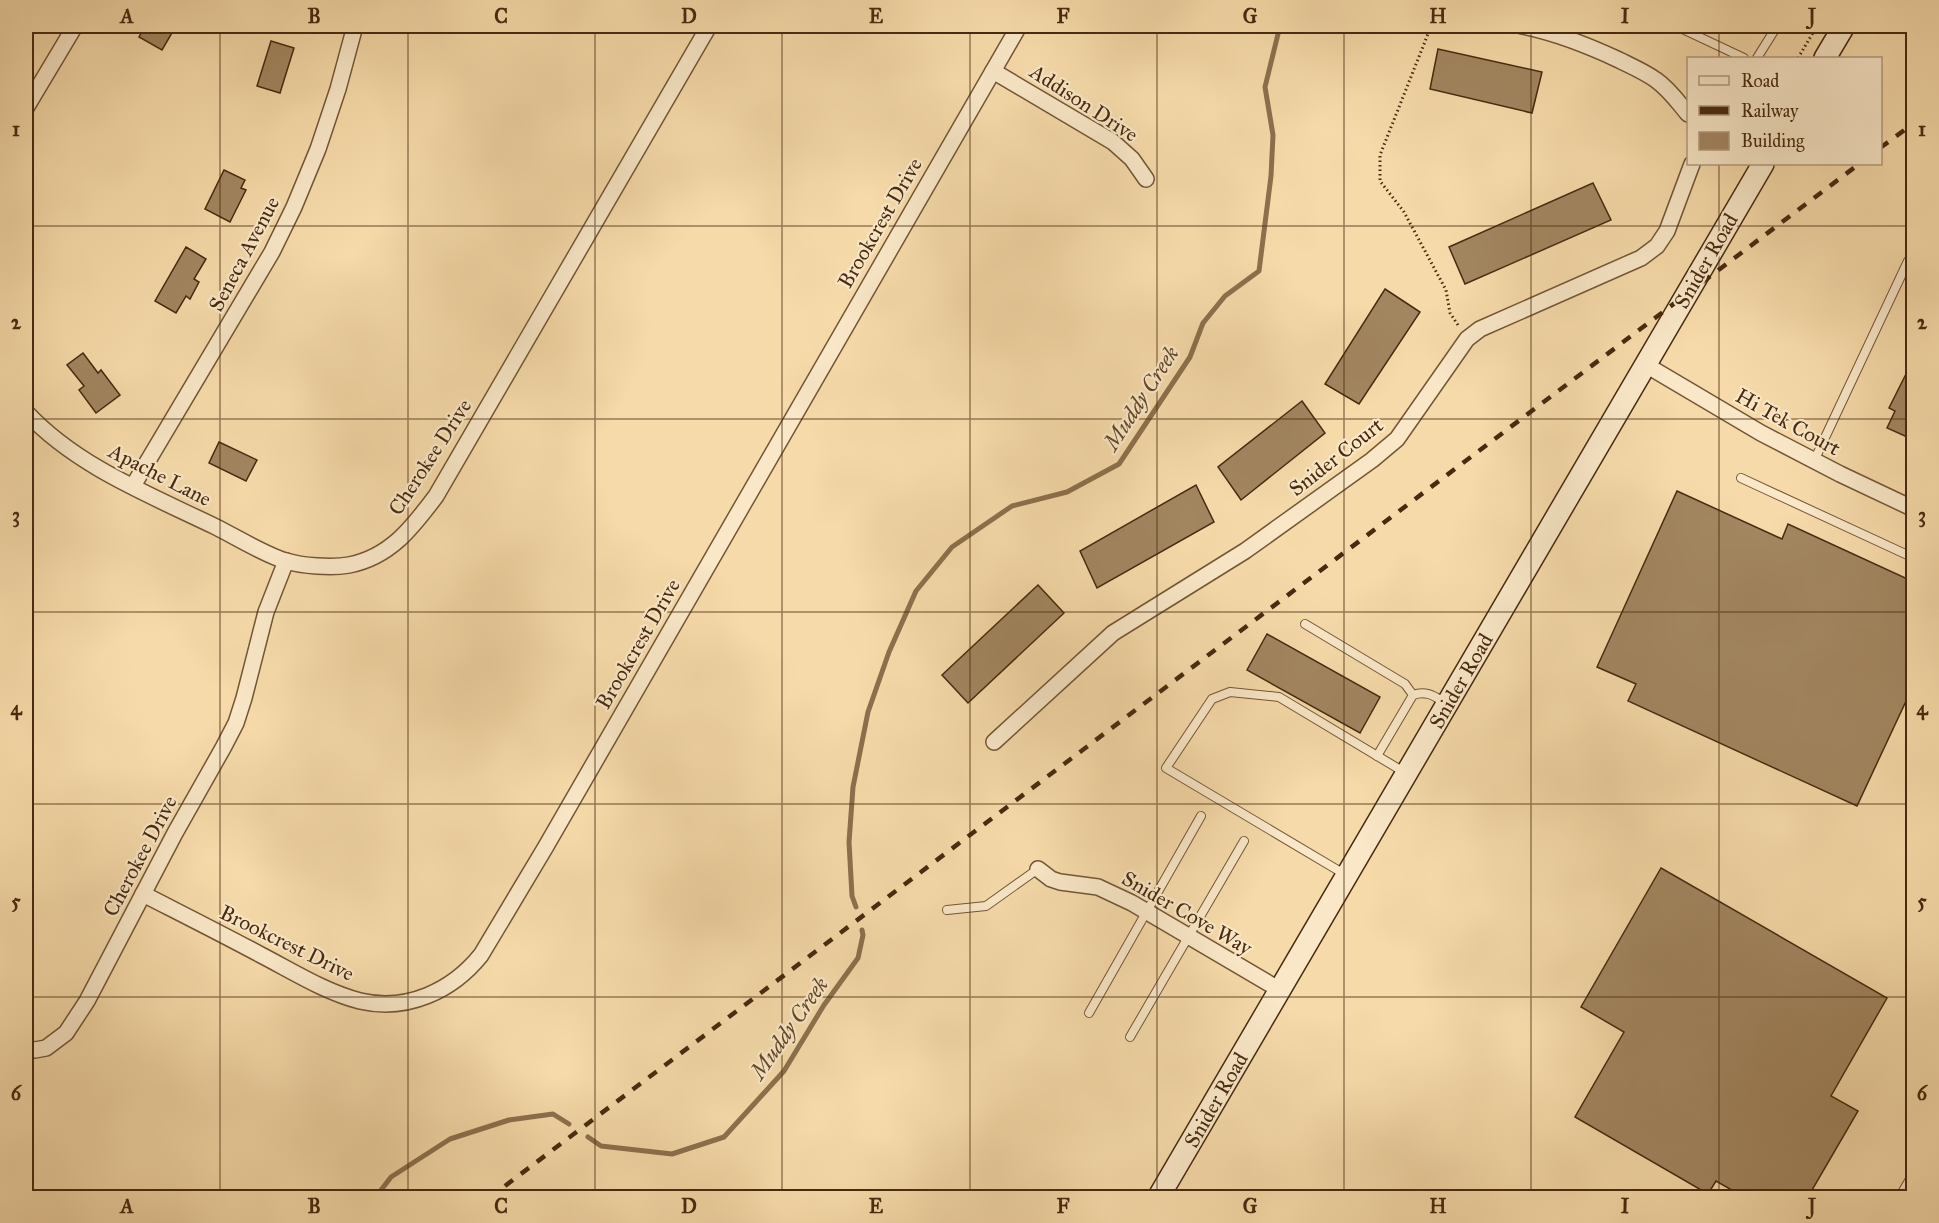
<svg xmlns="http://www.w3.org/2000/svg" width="1939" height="1223" font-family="'IM FELL Great Primer',serif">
<rect width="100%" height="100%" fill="#f6daa9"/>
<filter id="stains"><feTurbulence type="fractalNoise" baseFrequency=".00333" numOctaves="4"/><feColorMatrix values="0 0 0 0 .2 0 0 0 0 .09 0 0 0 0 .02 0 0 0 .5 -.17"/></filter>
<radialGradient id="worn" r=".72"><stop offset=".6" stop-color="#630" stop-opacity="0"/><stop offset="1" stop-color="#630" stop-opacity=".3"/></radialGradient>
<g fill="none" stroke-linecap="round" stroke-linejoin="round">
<g stroke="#8c704d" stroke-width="5">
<path d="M856 907 852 896 849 842 853 787 868 712 889 652 916 591 952 547 1012 506 1067 492 1119 464 1190 357 1203 323 1225 296 1259 271 1271 176 1273 135 1265 87 1279 30 1284 26"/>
<path d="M588 1137 601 1146 672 1154 724 1137 784 1071 824 1005 858 958 863 935 862 930"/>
<path d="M375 1198 391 1177 450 1139 509 1120 553 1114 569 1124"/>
</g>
</g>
<g fill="#a28660" stroke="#472a10" stroke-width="1.5">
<path d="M145 26H176L162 50 139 37Z"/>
<path d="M271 41 294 48 280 93 257 86Z"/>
<path d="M1438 49 1542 72 1532 113 1430 89Z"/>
<path d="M224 170 245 180 241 188 246 190 230 222 205 209Z"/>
<path d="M1593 183 1611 220 1465 284 1449 247Z"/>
<path d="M186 247 206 259 194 279 199 282 190 299 186 296 176 313 155 301Z"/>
<path d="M1385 289 1420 312 1359 404 1325 384Z"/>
<path d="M83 353 98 373 101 370 120 395 96 413 79 390 84 386 67 365Z"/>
<path d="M1914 358V440L1887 428 1895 411 1889 408Z"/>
<path d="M1302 401 1325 433 1241 500 1218 467Z"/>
<path d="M219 442 257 460 246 481 209 463Z"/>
<path d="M1196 485 1214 522 1097 588 1080 551Z"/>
<path d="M1677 491 1782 539 1788 524 1914 582V684L1857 806 1628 701 1636 684 1597 667Z"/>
<path d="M1038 585 1064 613 968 703 942 675Z"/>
<path d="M1267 634 1380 697 1360 733 1247 670Z"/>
<path d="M1661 868 1887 998 1831 1096 1858 1111 1808 1197H1744L1716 1181 1708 1194 1575 1117 1624 1032 1581 1007Z"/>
</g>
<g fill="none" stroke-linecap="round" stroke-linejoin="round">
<defs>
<g id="lane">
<path d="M1676 26 1744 58"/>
<path d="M1757 58 1777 26"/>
<path d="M1814 461 1908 261"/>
<path d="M1741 478 1914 558"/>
<path d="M1305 624 1405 684 1413 695"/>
<path d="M1377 756 1413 695C1426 690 1434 696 1446 703"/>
<path d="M1346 875 1166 768 1212 699 1230 692 1279 697 1404 772"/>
<path d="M947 910 986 906 1038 869"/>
<path d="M1089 1013 1201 816"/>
<path d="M1130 1037 1244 841"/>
<path d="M1899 1198 1914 1172"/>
</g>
<g id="street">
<path d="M1522 26C1557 33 1587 45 1619 60 1631 66 1645 72 1656 80 1669 89 1678 102 1688 114"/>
<path d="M993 71 1113 142 1132 159 1146 179"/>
<path d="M26 108 75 26"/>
<path d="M1646 365 1761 433 1840 474 1914 509"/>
<path d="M26 412C76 466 150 495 216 527 236 537 265 555 286 561 302 566 332 568 349 565 390 557 412 528 436 496L709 26"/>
<path d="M133 486 272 252 294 207 318 149 338 89 355 26"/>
<path d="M994 742 1113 633 1245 551 1372 460 1397 439 1467 339 1480 329 1641 258 1657 246 1667 231 1692 164"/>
<path d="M1038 869 1051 879 1060 882 1098 887 1132 903 1280 990"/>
<path d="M143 894C182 914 222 934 261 955 292 971 325 992 360 1001 407 1012 452 991 481 955L545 848 1019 26"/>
<path d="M26 1049 35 1050 46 1048 66 1033 87 1001 175 833 223 748 236 723 244 698 266 612 286 561"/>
</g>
<g id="secondary">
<path d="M1825 58 1844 26"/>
<path d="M1158 1198 1763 164"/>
</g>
</defs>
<use href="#lane" stroke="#735636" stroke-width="10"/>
<use href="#street" stroke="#735636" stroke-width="18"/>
<use href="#secondary" stroke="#472a10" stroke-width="24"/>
<g stroke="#472a10" stroke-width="3" stroke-dasharray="1.5 3" stroke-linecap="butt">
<path d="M1438 26 1428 34 1380 155V181L1404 212 1446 290 1450 313 1458 325"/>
<path d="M1798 58 1817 26"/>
</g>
<use href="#lane" stroke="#f9e7c7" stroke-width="8"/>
<use href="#street" stroke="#f9e7c7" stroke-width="15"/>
<use href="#secondary" stroke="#f9e7c7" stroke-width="21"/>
<g stroke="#472a10" stroke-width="4.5" stroke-dasharray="10 10" stroke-linecap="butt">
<path d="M1880 148 1914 123"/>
<path d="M489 1198 1859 164"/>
</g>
</g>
<path fill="none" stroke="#472a10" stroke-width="1.5" stroke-opacity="0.55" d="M220 26V1198M408 26V1198M595 26V1198M782 26V1198M970 26V1198M1157 26V1198M1344 26V1198M1531 26V1198M1719 26V58M1719 164V1198M26 226H1914M26 419H1914M26 612H1914M26 804H1914M26 997H1914"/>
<g text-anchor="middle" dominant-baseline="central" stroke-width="4.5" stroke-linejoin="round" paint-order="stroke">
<g font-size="21" fill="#472a10" stroke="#f9e7c7">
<text transform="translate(1084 103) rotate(33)">Addison Drive</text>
<text transform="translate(880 223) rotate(-60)">Brookcrest Drive</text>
<text transform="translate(244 254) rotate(-62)">Seneca Avenue</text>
<text transform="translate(1706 261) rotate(-60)">Snider Road</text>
<text transform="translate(1788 422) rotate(29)">Hi Tek Court</text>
<text transform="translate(430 457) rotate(-57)">Cherokee Drive</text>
<text transform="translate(1336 457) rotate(-38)">Snider Court</text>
<text transform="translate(160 475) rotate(27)">Apache Lane</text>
<text transform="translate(638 644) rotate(-60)">Brookcrest Drive</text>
<text transform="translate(1461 681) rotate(-60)">Snider Road</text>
<text transform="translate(140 856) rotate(-62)">Cherokee Drive</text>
<text transform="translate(1187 913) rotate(30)">Snider Cove Way</text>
<text transform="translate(287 943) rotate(26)">Brookcrest Drive</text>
<text transform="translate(1216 1100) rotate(-60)">Snider Road</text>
</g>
<g font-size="22" font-style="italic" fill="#644729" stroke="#f9e7c7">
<text transform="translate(1141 398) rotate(-57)">Muddy Creek</text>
<text transform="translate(789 1028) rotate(-55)">Muddy Creek</text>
</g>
</g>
<rect width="1939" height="1223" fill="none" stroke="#f6daa9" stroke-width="66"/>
<rect x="1687" y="57" width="195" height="108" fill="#f9e7c7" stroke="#b29b7e" stroke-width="1.5"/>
<rect x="1699" y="76" width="30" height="9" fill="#f9e7c7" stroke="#b29b7e" stroke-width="1.5"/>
<text x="1741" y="87" font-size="18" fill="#472a10">Road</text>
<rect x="1699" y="106" width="30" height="9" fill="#472a10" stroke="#b29b7e" stroke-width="1.5"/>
<text x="1741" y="117" font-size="18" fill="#472a10">Railway</text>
<rect x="1699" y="132" width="30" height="18" fill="#a28660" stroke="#b29b7e" stroke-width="1.5"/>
<text x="1741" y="147" font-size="18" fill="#472a10">Building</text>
<rect x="33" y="33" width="1873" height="1157" fill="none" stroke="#472a10" stroke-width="2"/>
<g font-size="20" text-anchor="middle" font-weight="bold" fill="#472a10">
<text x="127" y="23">A</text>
<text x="314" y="23">B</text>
<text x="501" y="23">C</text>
<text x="689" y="23">D</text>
<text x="876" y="23">E</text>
<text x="1063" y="23">F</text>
<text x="1250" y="23">G</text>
<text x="1438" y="23">H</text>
<text x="1625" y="23">I</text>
<text x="1812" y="23">J</text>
<text x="16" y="136">1</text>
<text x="1922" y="136">1</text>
<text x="16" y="329">2</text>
<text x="1922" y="329">2</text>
<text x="16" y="522">3</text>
<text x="1922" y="522">3</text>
<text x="16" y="715">4</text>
<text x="1922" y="715">4</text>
<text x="16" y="908">5</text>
<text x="1922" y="908">5</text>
<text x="16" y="1100">6</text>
<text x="1922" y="1100">6</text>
<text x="127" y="1213">A</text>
<text x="314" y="1213">B</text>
<text x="501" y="1213">C</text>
<text x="689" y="1213">D</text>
<text x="876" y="1213">E</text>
<text x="1063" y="1213">F</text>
<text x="1250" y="1213">G</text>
<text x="1438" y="1213">H</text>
<text x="1625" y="1213">I</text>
<text x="1812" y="1213">J</text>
</g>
<rect width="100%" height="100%" filter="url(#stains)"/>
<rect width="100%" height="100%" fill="url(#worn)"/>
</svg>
